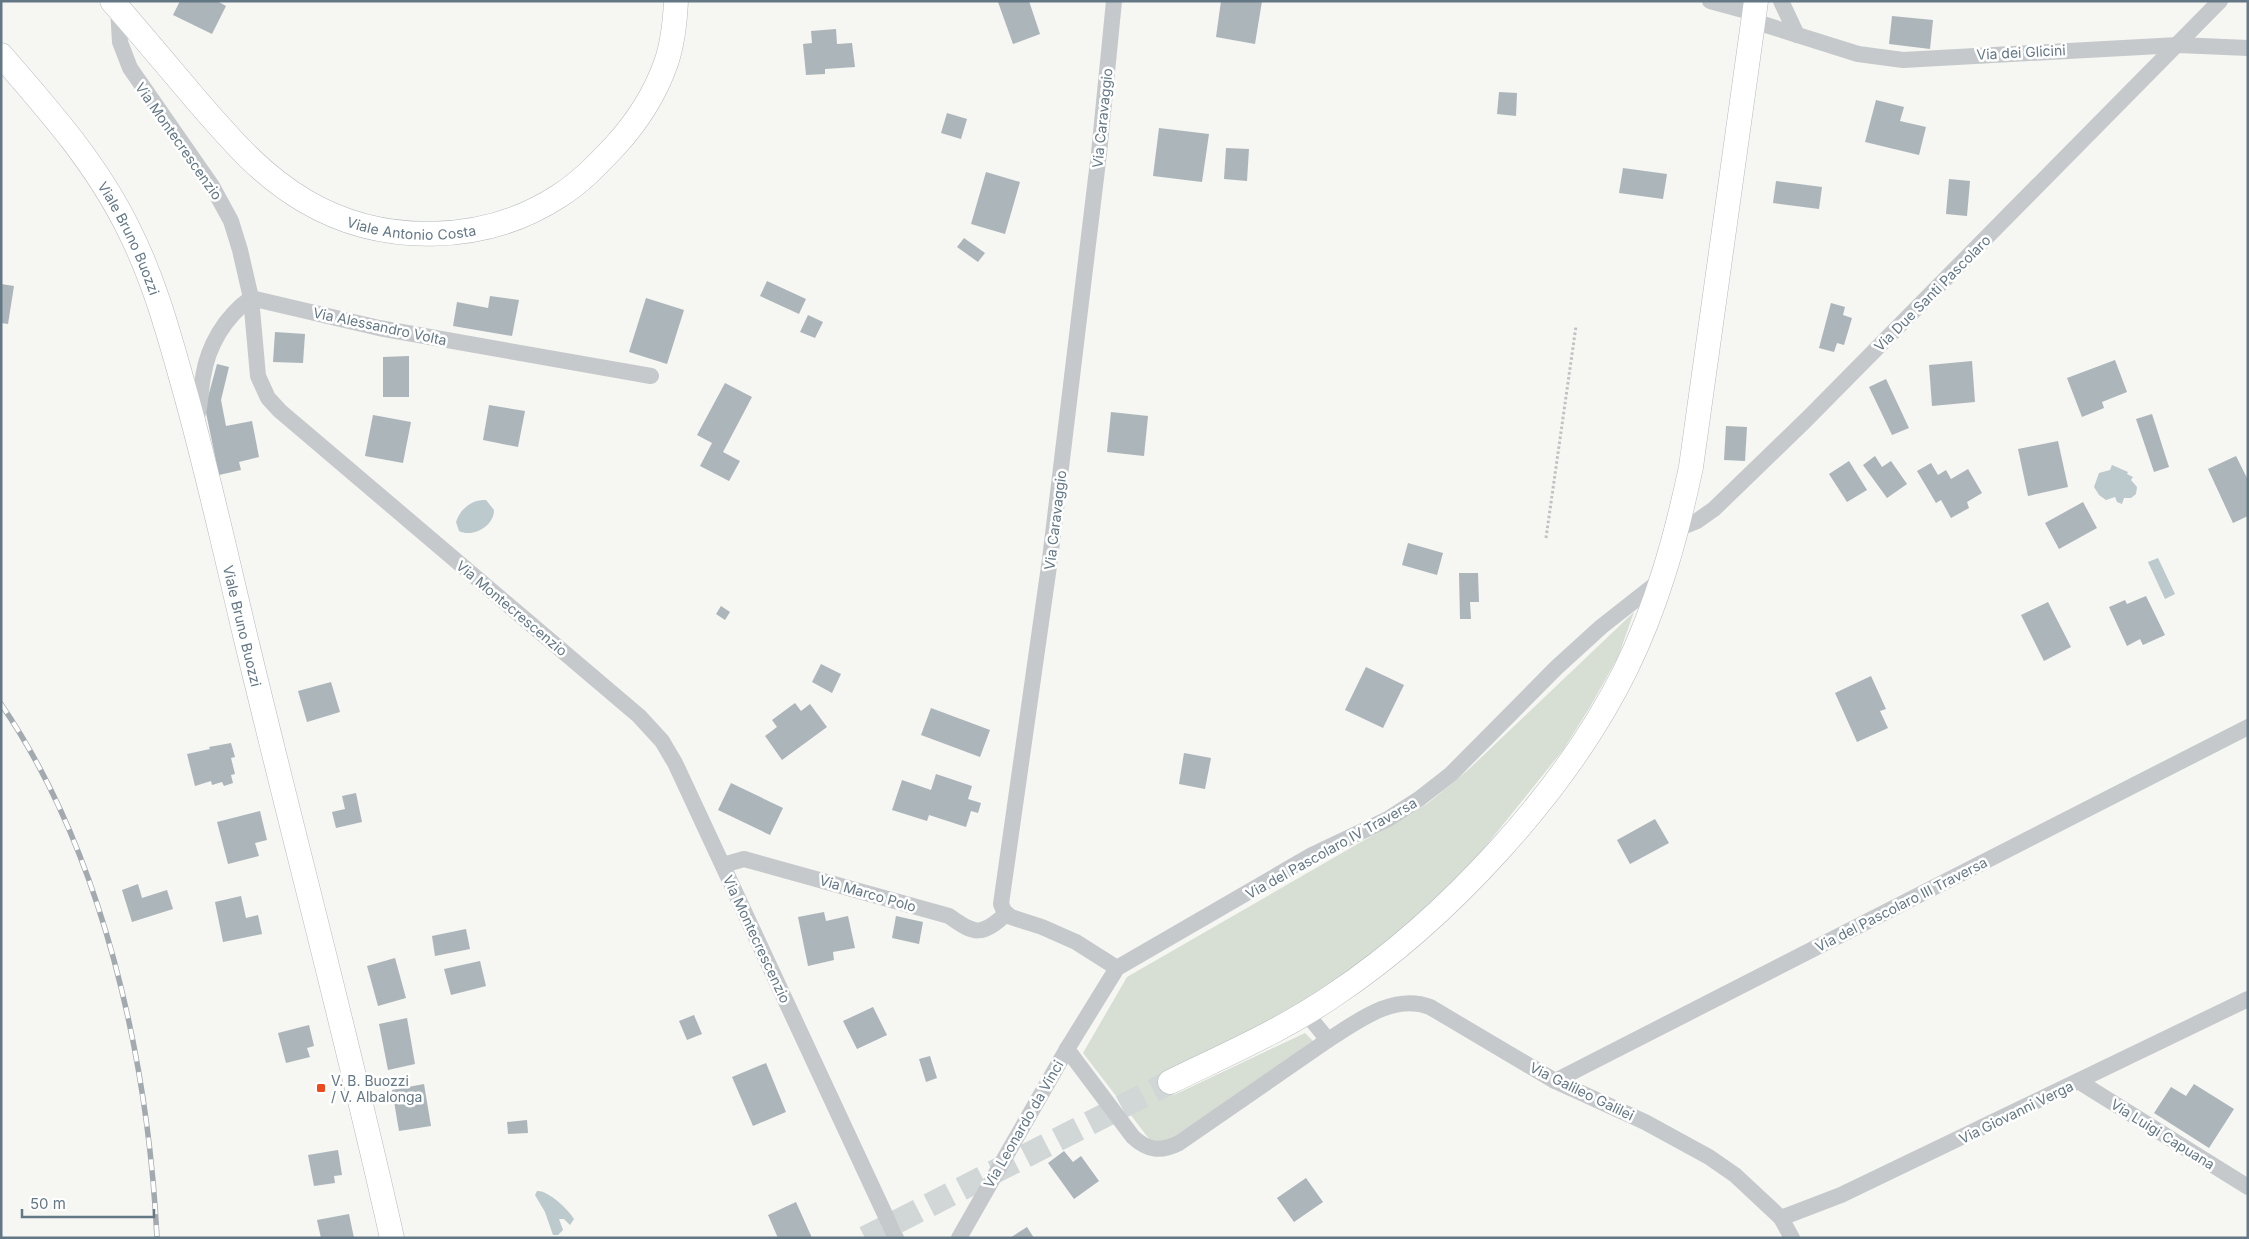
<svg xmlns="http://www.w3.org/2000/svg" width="2249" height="1239" font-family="Inter,sans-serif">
<rect width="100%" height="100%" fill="#f6f6f2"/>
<path fill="#d7ded3" d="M1634 612 1618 657 1590 707 1563 750 1472 863 1427 908 1357 970 1309 1002 1164 1076 1174 1095 1305 1033 1313 1041 1173 1138 1165 1143 1150 1140 1083 1053 1127 977 1427 804 1468 770Z"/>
<g fill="#bcc9cd">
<path d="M2112 465 2128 472 2127 474 2133 477 2131 480 2137 487 2136 494 2131 498H2124L2122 504 2117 502 2115 497 2106 500 2099 495 2094 487 2099 473 2110 470Z"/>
<path d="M486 500 494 510C494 526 473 538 459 531L456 522C460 509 472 499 486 500Z"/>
<path d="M2158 558 2175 594 2165 599 2148 562Z"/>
<path d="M537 1191C548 1190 569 1210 574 1219L570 1225 564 1219H559L563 1230 558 1235H553L545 1212 535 1195Z"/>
</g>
<g fill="#acb5ba">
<path d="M180 1H217L226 6 212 34 173 15Z"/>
<path d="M1001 1H1029L1040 34 1013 44 998 2Z"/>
<path d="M1221 1H1262L1255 44 1216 37Z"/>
<path d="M1892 16 1933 20 1930 49 1889 44Z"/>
<path d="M836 29 837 44 852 43 855 67 825 69V74L806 75 803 44 812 43 811 31Z"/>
<path d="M1499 92 1517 93 1516 116 1497 114Z"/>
<path d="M1876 100 1904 107 1900 121 1926 127 1919 155 1865 142Z"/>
<path d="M947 113 967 119 961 139 941 133Z"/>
<path d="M1159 128 1209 134 1202 182 1153 176Z"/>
<path d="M1226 148 1249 149 1247 181 1224 179Z"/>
<path d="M1623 168 1667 174 1663 199 1619 193Z"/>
<path d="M986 172 1020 182 1005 234 971 224Z"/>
<path d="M1949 179 1970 181 1967 216 1946 214Z"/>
<path d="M1776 181 1822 187 1819 209 1773 203Z"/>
<path d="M964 238 985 253 978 262 957 247Z"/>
<path d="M767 281 806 299 799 314 760 296Z"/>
<path d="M1 284 14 286 8 324 1 323Z"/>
<path d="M490 296 519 300 512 336 453 326 457 302 488 308Z"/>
<path d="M646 298 684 310 667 364 629 352Z"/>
<path d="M1831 303 1845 307 1843 315 1852 318 1844 345 1837 343 1834 352 1819 348Z"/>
<path d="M808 315 823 322 815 338 800 332Z"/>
<path d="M275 332 305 334 303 363 273 362Z"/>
<path d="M409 356V397H383V357Z"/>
<path d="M2115 360 2127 392 2102 402 2104 408 2082 417 2067 378Z"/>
<path d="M1972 361 1975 402 1932 406 1929 365Z"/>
<path d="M217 364 229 367 221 400 226 426 252 421 259 457 239 462 241 470 219 475 205 408Z"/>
<path d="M1886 379 1909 428 1892 435 1869 387Z"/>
<path d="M725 383 752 397 723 452 740 461 729 481 700 466 712 443 697 435Z"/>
<path d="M489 405 525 411 518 447 483 440Z"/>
<path d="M1111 412 1148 416 1144 456 1107 452Z"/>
<path d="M2152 414 2169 467 2154 472 2136 419Z"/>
<path d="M373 415 411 422 403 463 365 456Z"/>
<path d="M1726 426 1747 427 1745 461 1724 460Z"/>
<path d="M2058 441 2068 487 2028 496 2018 449Z"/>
<path d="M1875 456 1882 467 1891 461 1907 484 1887 498 1863 465Z"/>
<path d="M2236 456 2248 480V516L2233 523 2208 469Z"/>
<path d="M1849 461 1867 490 1847 502 1829 474Z"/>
<path d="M1931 463 1938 475 1946 470 1951 479 1968 469 1982 493 1967 502 1969 508 1951 518 1941 500 1936 503 1917 471Z"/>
<path d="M2083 502 2097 528 2059 549 2045 523Z"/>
<path d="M1408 543 1443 553 1437 575 1402 565Z"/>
<path d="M1459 573H1478L1479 602H1470L1471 619H1460Z"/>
<path d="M2146 596 2165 635 2143 645 2140 639 2127 646 2109 607 2125 600 2127 604Z"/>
<path d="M2048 602 2071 647 2044 661 2021 615Z"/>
<path d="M721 606 730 612 725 620 716 614Z"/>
<path d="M821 664 841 674 832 693 812 682Z"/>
<path d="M1366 667 1404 685 1383 728 1345 710Z"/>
<path d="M1871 676 1886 709 1880 711 1888 728 1857 742 1835 693Z"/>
<path d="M331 682 340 712 307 722 298 691Z"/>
<path d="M795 703 801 711 810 704 827 727 782 760 765 736 777 727 772 720Z"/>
<path d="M931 708 990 730 980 757 921 735Z"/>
<path d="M231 743 235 757 231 758 235 774 231 775 233 783 224 786 222 782 212 785 211 781 195 786 187 754 210 749 209 747Z"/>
<path d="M1184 753 1211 758 1205 789 1179 784Z"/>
<path d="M936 774 972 786 968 799 981 803 978 813 971 811 966 827 929 815 927 821 892 810 902 780 931 790Z"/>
<path d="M731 783 783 808 770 835 718 810Z"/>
<path d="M356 793 362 822 336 828 332 812 345 809 342 796Z"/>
<path d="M260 811 267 840 255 843 259 856 228 864 217 822Z"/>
<path d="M1655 819 1669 843 1630 864 1617 840Z"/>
<path d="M138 884 142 898 167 890 173 909 132 922 122 890Z"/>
<path d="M241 896 246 918 258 915 262 934 223 942 215 902Z"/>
<path d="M824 912 826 921 848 916 855 948 833 952 834 960 808 966 798 917Z"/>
<path d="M896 916 923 922 919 944 892 938Z"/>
<path d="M466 929 470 949 435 956 432 936Z"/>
<path d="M395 958 406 998 378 1006 367 966Z"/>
<path d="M480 961 486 986 451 995 444 969Z"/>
<path d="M873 1007 887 1035 857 1049 843 1021Z"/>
<path d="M694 1015 702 1034 687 1040 679 1021Z"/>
<path d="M407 1018 415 1064 388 1070 379 1024Z"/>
<path d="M309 1025 314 1046 307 1048 310 1057 286 1063 278 1033Z"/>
<path d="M930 1056 937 1078 926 1082 919 1059Z"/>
<path d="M766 1063 786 1112 753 1126 732 1077Z"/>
<path d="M424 1084 431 1126 399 1131 392 1090Z"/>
<path d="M2194 1084 2234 1109 2209 1148 2154 1113 2171 1087 2186 1096Z"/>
<path d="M527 1120 528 1133 508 1134 507 1122Z"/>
<path d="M338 1150 342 1175 334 1176 335 1183 314 1186 308 1155Z"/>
<path d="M1064 1151 1073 1162 1081 1156 1099 1181 1074 1199 1048 1163Z"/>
<path d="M1306 1178 1323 1202 1294 1222 1277 1198Z"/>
<path d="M796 1202 812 1238H778L768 1215Z"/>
<path d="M349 1214 354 1238H321L317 1220Z"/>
<path d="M1027 1227 1034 1238H1010Z"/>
</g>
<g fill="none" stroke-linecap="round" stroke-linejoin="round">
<path stroke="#d1d6d7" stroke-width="24" stroke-dasharray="24 12" stroke-linecap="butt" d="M865 1238 1170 1082"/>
<defs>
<g id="secondary">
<path id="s1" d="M112 1C142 35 170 69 199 103 231 140 262 176 305 201 381 246 484 245 559 196 580 183 598 164 615 146 637 122 655 94 666 63 673 43 675 22 676 1"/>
<path id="s2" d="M1 55C48 109 96 163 128 228 155 281 170 338 186 395 208 474 226 555 245 635 293 836 347 1036 392 1238"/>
<path d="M1170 1082C1225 1055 1283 1030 1334 995 1446 920 1565 792 1625 671 1657 606 1676 538 1691 467L1756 1"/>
</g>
</defs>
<use href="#secondary" stroke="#b5bbbf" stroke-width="25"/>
<path stroke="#bfc1c3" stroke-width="3" stroke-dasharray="2.5 2.5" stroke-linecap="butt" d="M1546 538 1576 326"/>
<g stroke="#c5c9cc" stroke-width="16">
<path d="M1114 1 1099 153 1050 559 1001 904 1004 911 1011 917 1042 927 1076 942 1117 968"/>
<path d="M1710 1 1754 13"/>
<path d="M1781 1 1797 35"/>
<path d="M118 8 120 42 130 68 212 186 231 221 240 250 251 298 258 376 268 398 280 411 639 716 662 741 675 763 896 1238"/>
<path d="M1753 21 1858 54 1903 60 2178 45 2248 48"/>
<path d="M195 424C201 408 200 393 203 377 208 345 225 317 251 298L379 328 651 376"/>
<path d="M1677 529 1697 521 1714 509 1807 419 2220 1"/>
<path d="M723 865 744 859 949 916C975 935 982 936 1006 914"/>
<path d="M1306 1013 1328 1040C1358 1021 1394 993 1430 1007L1555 1081 1645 1122 1709 1157 1735 1175 1781 1218 1792 1238"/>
<path d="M1067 1049 1133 1137C1148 1151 1161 1152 1179 1143L1328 1040"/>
<path d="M1555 1081 2248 727"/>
<path d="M2078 1081 2248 1187"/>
<path d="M1781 1218 1841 1195 2248 999"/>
<path d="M959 1238 1067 1049 1117 968 1312 855 1388 819 1419 799 1451 774 1556 668 1601 627 1662 579"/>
</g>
<use href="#secondary" stroke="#fff" stroke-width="24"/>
<defs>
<path id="rail" d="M1 704C103 853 148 1059 157 1238"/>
</defs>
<use href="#rail" stroke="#a3aaaf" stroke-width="5.5"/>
<use href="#rail" stroke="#fff" stroke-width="4" stroke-dasharray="11" stroke-linecap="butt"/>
</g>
<rect fill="#ed491c" stroke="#fff" stroke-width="2" x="316" y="1083" width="10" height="10" rx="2.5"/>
<g text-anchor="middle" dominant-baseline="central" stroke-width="5" stroke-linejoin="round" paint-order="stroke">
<g font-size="14" fill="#637785" stroke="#fff">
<text transform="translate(2021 52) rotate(-3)">Via dei Glicini</text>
<text transform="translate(1102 118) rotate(-84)">Via Caravaggio</text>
<text transform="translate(179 141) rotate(55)">Via Montecrescenzio</text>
<text stroke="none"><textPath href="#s1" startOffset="391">Viale Antonio Costa</textPath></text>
<text stroke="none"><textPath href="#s2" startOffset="225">Viale Bruno Buozzi</textPath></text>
<text transform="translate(1932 293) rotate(-45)">Via Due Santi Pascolaro</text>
<text transform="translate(380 326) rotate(12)">Via Alessandro Volta</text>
<text transform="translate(1055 520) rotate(-83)">Via Caravaggio</text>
<text transform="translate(512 608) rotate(40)">Via Montecrescenzio</text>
<text stroke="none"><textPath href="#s2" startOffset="630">Viale Bruno Buozzi</textPath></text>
<text transform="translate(1331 848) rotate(-29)">Via del Pascolaro IV Traversa</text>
<text transform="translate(868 893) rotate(16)">Via Marco Polo</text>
<text transform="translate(1901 904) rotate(-27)">Via del Pascolaro III Traversa</text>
<text transform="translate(757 939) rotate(65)">Via Montecrescenzio</text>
<text transform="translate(1582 1091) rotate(26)">Via Galileo Galilei</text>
<text transform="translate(2016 1112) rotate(-26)">Via Giovanni Verga</text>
<text transform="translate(1023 1124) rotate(-60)">Via Leonardo da Vinci</text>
<text transform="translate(2163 1134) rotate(32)">Via Luigi Capuana</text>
</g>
<g font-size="14" fill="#637785" stroke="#fff" text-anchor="start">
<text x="331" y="1080">V. B. Buozzi<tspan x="331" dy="16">/ V. Albalonga</tspan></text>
</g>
</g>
<rect width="2249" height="1239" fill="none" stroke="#637785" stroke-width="5"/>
<path d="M22 1209v8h132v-8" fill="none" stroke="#637785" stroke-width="2.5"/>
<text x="30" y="1209" font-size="15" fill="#637785" stroke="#ffffff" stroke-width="4" paint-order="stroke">50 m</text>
</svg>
